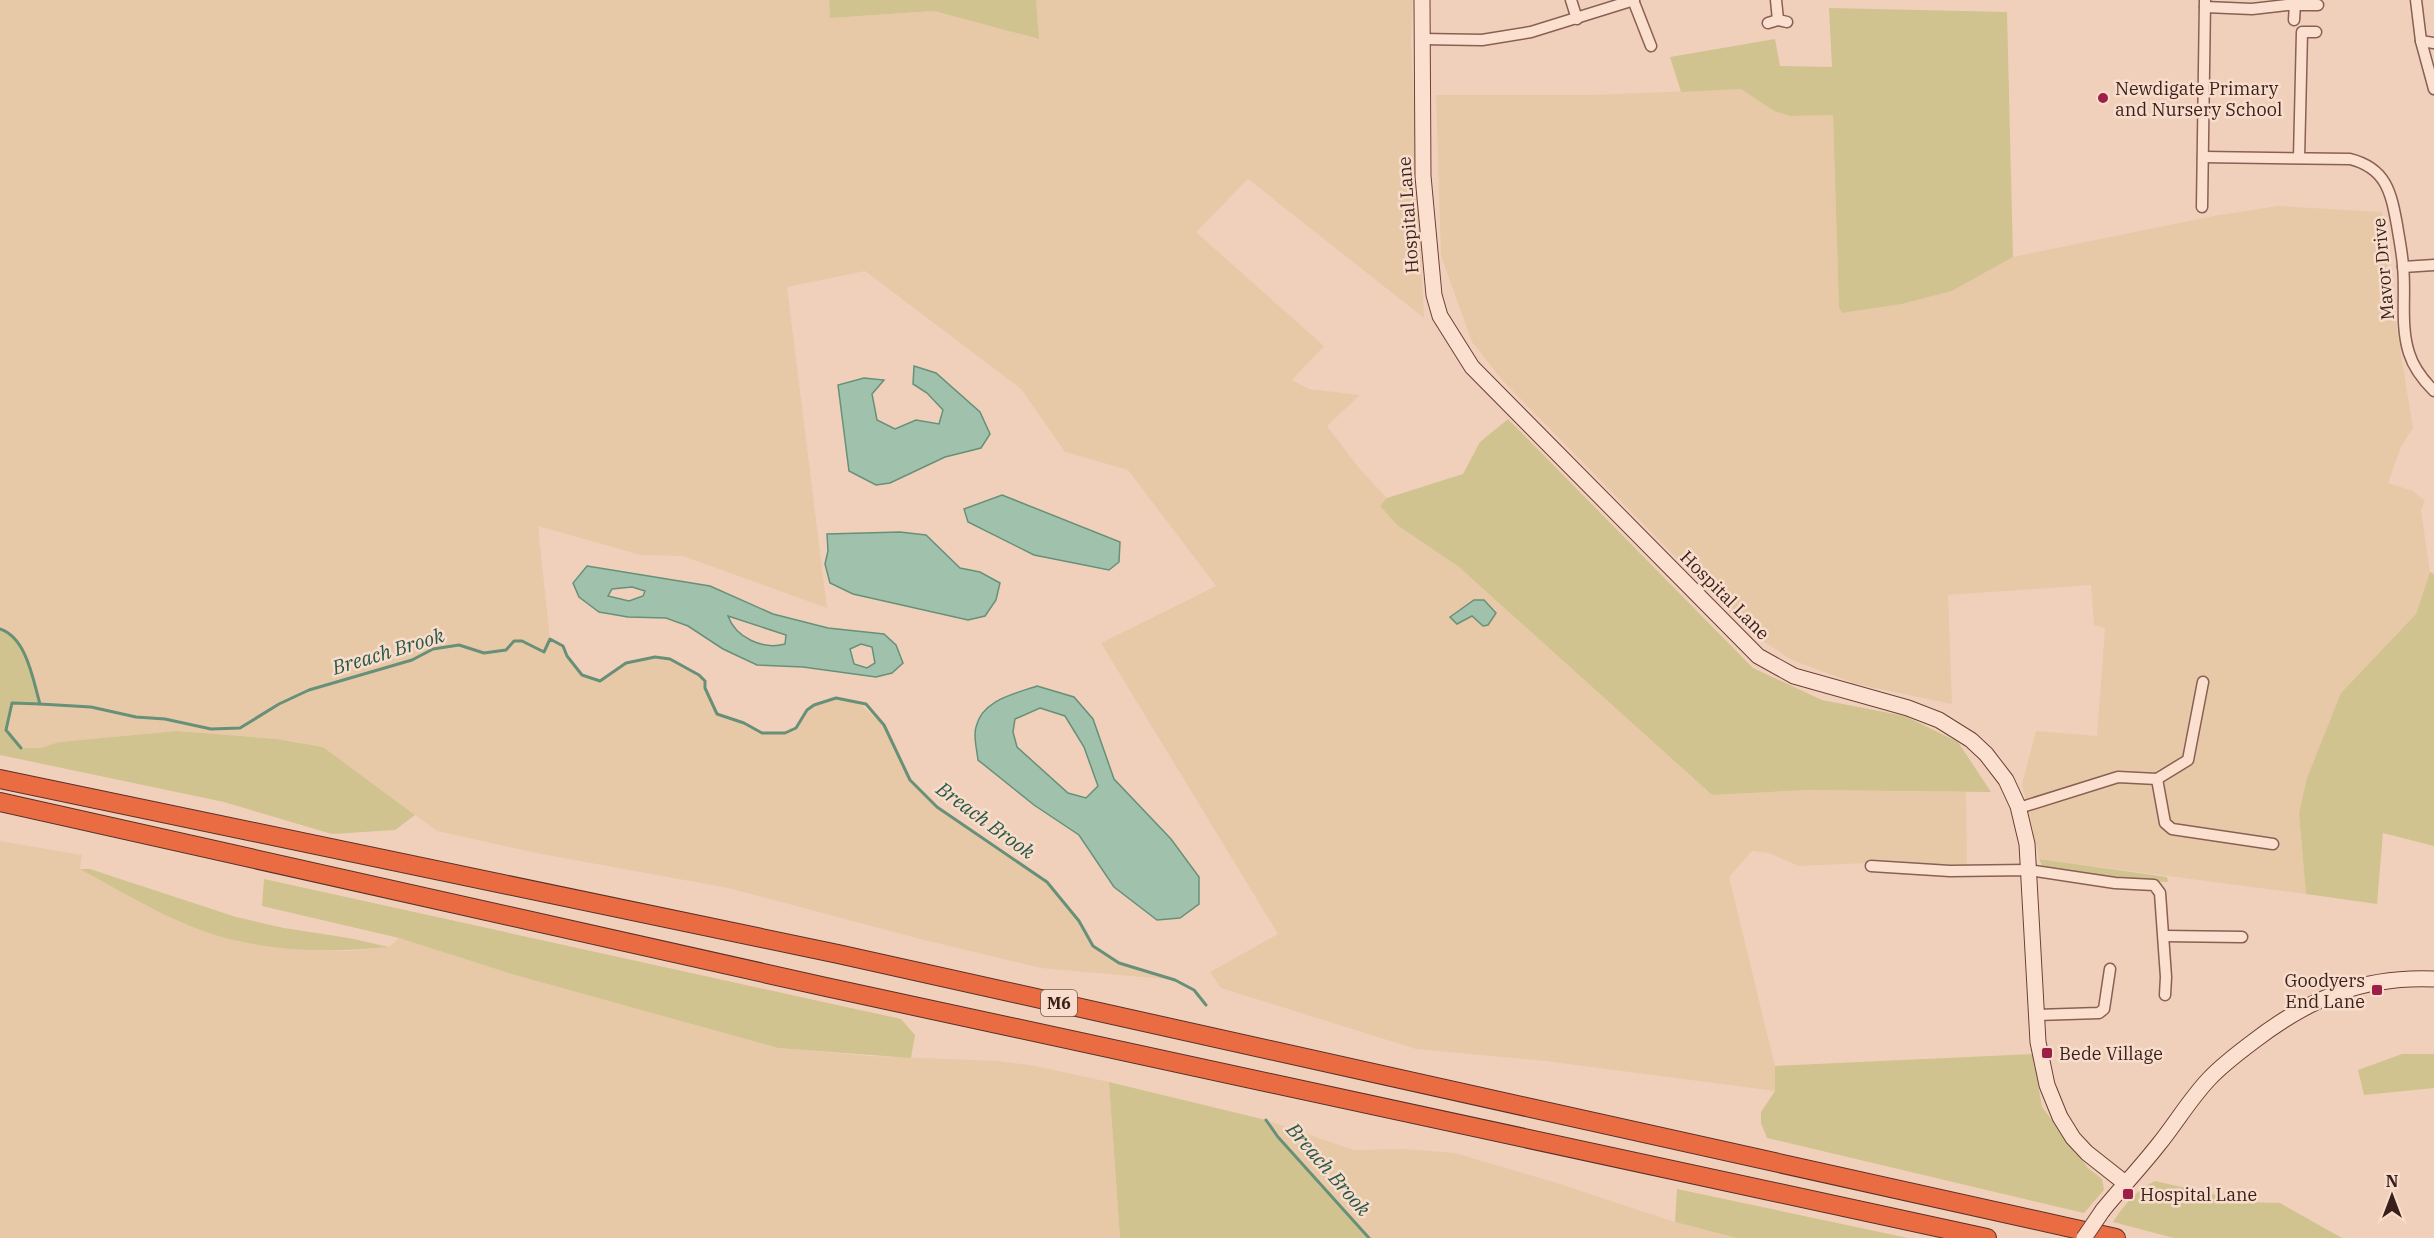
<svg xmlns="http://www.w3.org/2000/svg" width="2434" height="1238" font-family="'IBM Plex Serif',serif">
<rect width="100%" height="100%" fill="#f1d0bb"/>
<g fill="#e7c9a8">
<path d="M0 0H829L831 18 934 11 1038 39 1036 0H1413L1411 41 1424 318 1248 179 1196 232 1324 346 1292 380 1309 389 1360 395 1327 426 1359 468 1387 498 1380 506 1397 525 1459 567 1712 795 1807 790 1966 792 1967 865 1868 863 1799 866 1769 853 1752 851 1729 877 1775 1066V1091L1545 1061 1416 1049 1221 988 1210 972 1278 934 1101 643 1216 586 1128 470 1065 452 1021 389 865 271 787 287 827 608 683 556 641 555 538 526 550 639 563 646 567 656 582 675 600 681 612 675 626 663 648 659H670L699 675 705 681V688L717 714 744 723 762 733H785L796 728 807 710 814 705 836 698 859 703 884 725 910 780 937 807 1047 882 1079 921 1093 946 1119 963 1175 980 1041 968 924 940 728 888 536 853 437 831 323 747 277 739 177 731 60 742 41 748H21L6 730 12 703H40L28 665 15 637 0 629Z"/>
<path d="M1741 89 1774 111 1789 116 1833 115 1839 308 1842 313 1902 304 1952 291 2013 257 2213 216 2278 206 2382 212 2390 286 2413 428 2401 447 2388 483 2413 491 2425 501 2421 510 2430 572 2416 614 2341 693 2299 814 2306 894 2039 859 2022 784 2036 731 2097 736 2105 628 2094 625 2091 585 1948 595 1952 704 1856 684 1792 660 1750 633 1502 380 1472 342 1441 256 1436 95H1591Z"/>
<path d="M0 841 82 855 80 869 186 924 237 941 311 950 347 951 389 947 399 938 515 975 778 1048 871 1056 998 1061 1036 1066 1109 1082 1120 1238H0Z"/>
<path d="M1266 1120 1354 1150 1404 1149 1455 1153 1560 1184 1675 1222 1737 1238H1369L1278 1137Z"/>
</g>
<g fill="#d0c38f">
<path d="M829 0H1036L1039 39 934 11 830 18Z"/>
<path d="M1829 8 2007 12 2013 257 1952 291 1902 304 1842 313 1839 308 1833 115 1790 116 1774 111 1741 89 1681 92 1670 57 1775 39 1780 66 1832 67Z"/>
<path d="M1508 419 1753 668 1822 700 1905 716 1958 742 1991 792 1807 790 1712 795 1459 567 1397 525 1380 506 1387 498 1463 474 1480 442Z"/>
<path d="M2430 572 2434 574V846L2383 833 2377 904 2306 894 2299 814 2307 778 2341 693 2416 614Z"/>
<path d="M0 629C24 635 33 683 40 704L12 703 6 730 21 748H41L59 742 177 731 277 739 323 747 415 815 395 830 332 834 224 802 0 755Z"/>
<path d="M2039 859 2167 877 2168 882 2129 880 2043 868Z"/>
<path d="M80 869H90L236 917 284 928 349 938 389 947C339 952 288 952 238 941 182 929 130 896 80 869Z"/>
<path d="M264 879 901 1019 915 1035 911 1058 778 1048 515 975 399 938 262 906Z"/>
<path d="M2033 1054 2042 1107 2088 1168 2102 1179 2104 1190 2084 1213 1767 1138 1761 1123V1112L1775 1091V1066Z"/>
<path d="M2402 1054H2434V1088L2364 1095 2358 1070Z"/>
<path d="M1109 1082 1266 1120 1278 1137 1369 1238H1120Z"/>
<path d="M2155 1181 2247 1202 2280 1203 2342 1238H2174L2113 1222C2124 1205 2136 1190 2155 1181Z"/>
<path d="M1677 1189 1908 1238H1737L1675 1222Z"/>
</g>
<g fill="#a0c2ad" stroke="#679079" stroke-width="1.5" fill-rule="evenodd">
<path d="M914 366 936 373 980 412 990 434 981 448 945 457 890 483 876 485 849 471 838 385 864 378 884 380 872 394 877 420 895 429 916 420 939 424 943 410 927 393 913 384Z"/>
<path d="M1002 495 1120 542 1119 562 1109 570 1034 555 968 522 964 509Z"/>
<path d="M900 532 926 535 960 568 980 572 1000 583 996 600 985 616 968 620 853 594 830 583 825 564 828 551 827 534Z"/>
<path d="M587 566 710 586 773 614 828 628 884 634 896 645 903 663 892 673 876 677 803 667 757 665 723 649 688 626 666 618 628 617 599 612 579 597 573 583ZM632 587 645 591 643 596 629 601 608 596 612 589ZM728 616 786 635 785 644C763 650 736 638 728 616ZM861 644 872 647 875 663 867 668 854 664 850 649Z"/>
<path d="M1474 600H1484L1496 613 1488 625 1483 626 1472 616 1457 624 1450 617Z"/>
<path d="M1037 686 1074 697 1093 719 1114 779 1171 839 1199 877V904L1180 918 1157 920 1114 887 1079 835 1034 805 978 760C977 750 973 736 976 727 982 700 1014 694 1037 686ZM1040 708 1065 716 1084 747 1098 786 1086 798 1068 793 1017 747 1013 732 1015 719Z"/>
</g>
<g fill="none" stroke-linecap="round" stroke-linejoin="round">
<g stroke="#679079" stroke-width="3">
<path d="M0 629C27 638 33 680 40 704L91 707 136 717 165 719 211 729 240 728 279 704 309 690 412 660 433 649 459 645 484 653 506 650 514 641H522L544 652 550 639 563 646 567 656 582 675 600 681 626 663 655 657 670 659 699 675 705 681V688L717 714 744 723 762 733H785L796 728 807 710 814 705 836 698 866 704 884 725 910 780 937 807 1047 882 1079 921 1093 946 1119 963 1175 980 1194 990 1206 1005"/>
<path d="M21 748 6 730 12 703 40 704"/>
<path d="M1266 1120 1278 1137 1369 1238"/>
</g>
<defs>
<g id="street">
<path d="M1571 0 1577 19"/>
<path d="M1633 0 1651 46"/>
<path d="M1776 0 1778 20"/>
<path d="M2416 0 2421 41 2434 89"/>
<path d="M2205 7 2252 9 2287 5H2318"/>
<path d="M2294 20 2295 4"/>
<path d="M1768 23 1778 20 1787 22"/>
<path d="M1421 39 1482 40 1531 32 1634 0"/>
<path d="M2421 41 2434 43"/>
<path d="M2203 157 2350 159C2386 168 2391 192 2397 225 2399 238 2402 252 2403 266 2406 294 2400 325 2409 353 2414 369 2423 380 2434 391"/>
<path d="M2299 158 2302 32H2316"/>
<path d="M2202 207 2205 0"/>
<path d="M2403 267 2434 265"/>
<path d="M2157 779 2165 823 2172 829 2273 844"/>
<path d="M2019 808 2118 777 2157 779 2188 760 2203 682"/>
<path d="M1871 866 1950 871 2029 870 2115 883 2154 885 2160 893 2166 977 2165 995"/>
<path d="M2164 936 2242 937"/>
<path d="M2037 1015 2099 1013 2104 1009 2110 969"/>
</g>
<g id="secondary">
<path d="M1422 0 1423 176 1434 295 1440 316 1472 367 1758 656 1794 676 1908 708 1939 720 1971 740 1986 754 2006 780 2018 806 2027 844 2038 1042 2047 1085 2060 1117 2073 1138 2087 1153 2125 1183"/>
<path d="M2103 1210C2121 1188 2141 1167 2159 1144 2176 1123 2190 1099 2209 1079 2222 1065 2238 1053 2254 1041 2310 998 2363 976 2434 979"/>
</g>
<g id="highway">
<path d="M0 779 838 954 2116 1238"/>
<path d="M0 802 826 987 1987 1238"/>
</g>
</defs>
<use href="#street" stroke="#8a5f54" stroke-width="13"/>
<use href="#secondary" stroke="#6b4137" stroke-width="17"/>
<use href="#highway" stroke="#573029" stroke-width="20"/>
<use href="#street" stroke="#fce0cf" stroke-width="10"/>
<use href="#secondary" stroke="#fce0cf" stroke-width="15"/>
<use href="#highway" stroke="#e96c43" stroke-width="18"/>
<defs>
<path id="secondary-bridge" d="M2084 1238 2103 1210"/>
</defs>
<use href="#secondary-bridge" stroke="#6b4137" stroke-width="17" stroke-linecap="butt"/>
<use href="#secondary-bridge" stroke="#fce0cf" stroke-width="15"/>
</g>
<g fill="#9d1f48" stroke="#f8ddcc" stroke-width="2">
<circle cx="2103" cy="98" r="6"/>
<rect x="2371" y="984" width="12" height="12" rx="3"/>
<rect x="2041" y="1047" width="12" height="12" rx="3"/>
<rect x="2122" y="1188" width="12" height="12" rx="3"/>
</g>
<g text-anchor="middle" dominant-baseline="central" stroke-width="5" stroke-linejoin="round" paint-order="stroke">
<rect fill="#f8ddcc" stroke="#72584f" stroke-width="1.5" x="1041" y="990" width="36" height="26" rx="4.5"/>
<g font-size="16" font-weight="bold" fill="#381f1a">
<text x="1059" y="1003">M6</text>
</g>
<g font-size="18" fill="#381f1a" stroke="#f8ddcc" text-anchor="start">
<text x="2115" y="88">Newdigate Primary<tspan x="2115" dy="21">and Nursery School</tspan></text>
<text x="2365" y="980" text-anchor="end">Goodyers<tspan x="2365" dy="21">End Lane</tspan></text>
<text x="2059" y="1053">Bede Village</text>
<text x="2140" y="1194">Hospital Lane</text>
</g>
<g font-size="18" fill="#381f1a" stroke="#f8ddcc">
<text transform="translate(1408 215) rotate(-94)">Hospital Lane</text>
<text transform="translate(2383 269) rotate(-95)">Mavor Drive</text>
<text transform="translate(1725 595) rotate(45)">Hospital Lane</text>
</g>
<g font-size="20" font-style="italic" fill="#285946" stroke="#f8ddcc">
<text transform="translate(388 651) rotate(-17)">Breach Brook</text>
<text transform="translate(986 820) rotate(36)">Breach Brook</text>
<text transform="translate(1329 1169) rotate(49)">Breach Brook</text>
</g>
</g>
<g transform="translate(2392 1196)" stroke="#f8ddcc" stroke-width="4.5" paint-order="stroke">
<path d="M0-4.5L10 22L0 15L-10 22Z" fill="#381f1a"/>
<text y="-9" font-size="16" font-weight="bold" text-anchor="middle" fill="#381f1a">N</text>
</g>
</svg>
